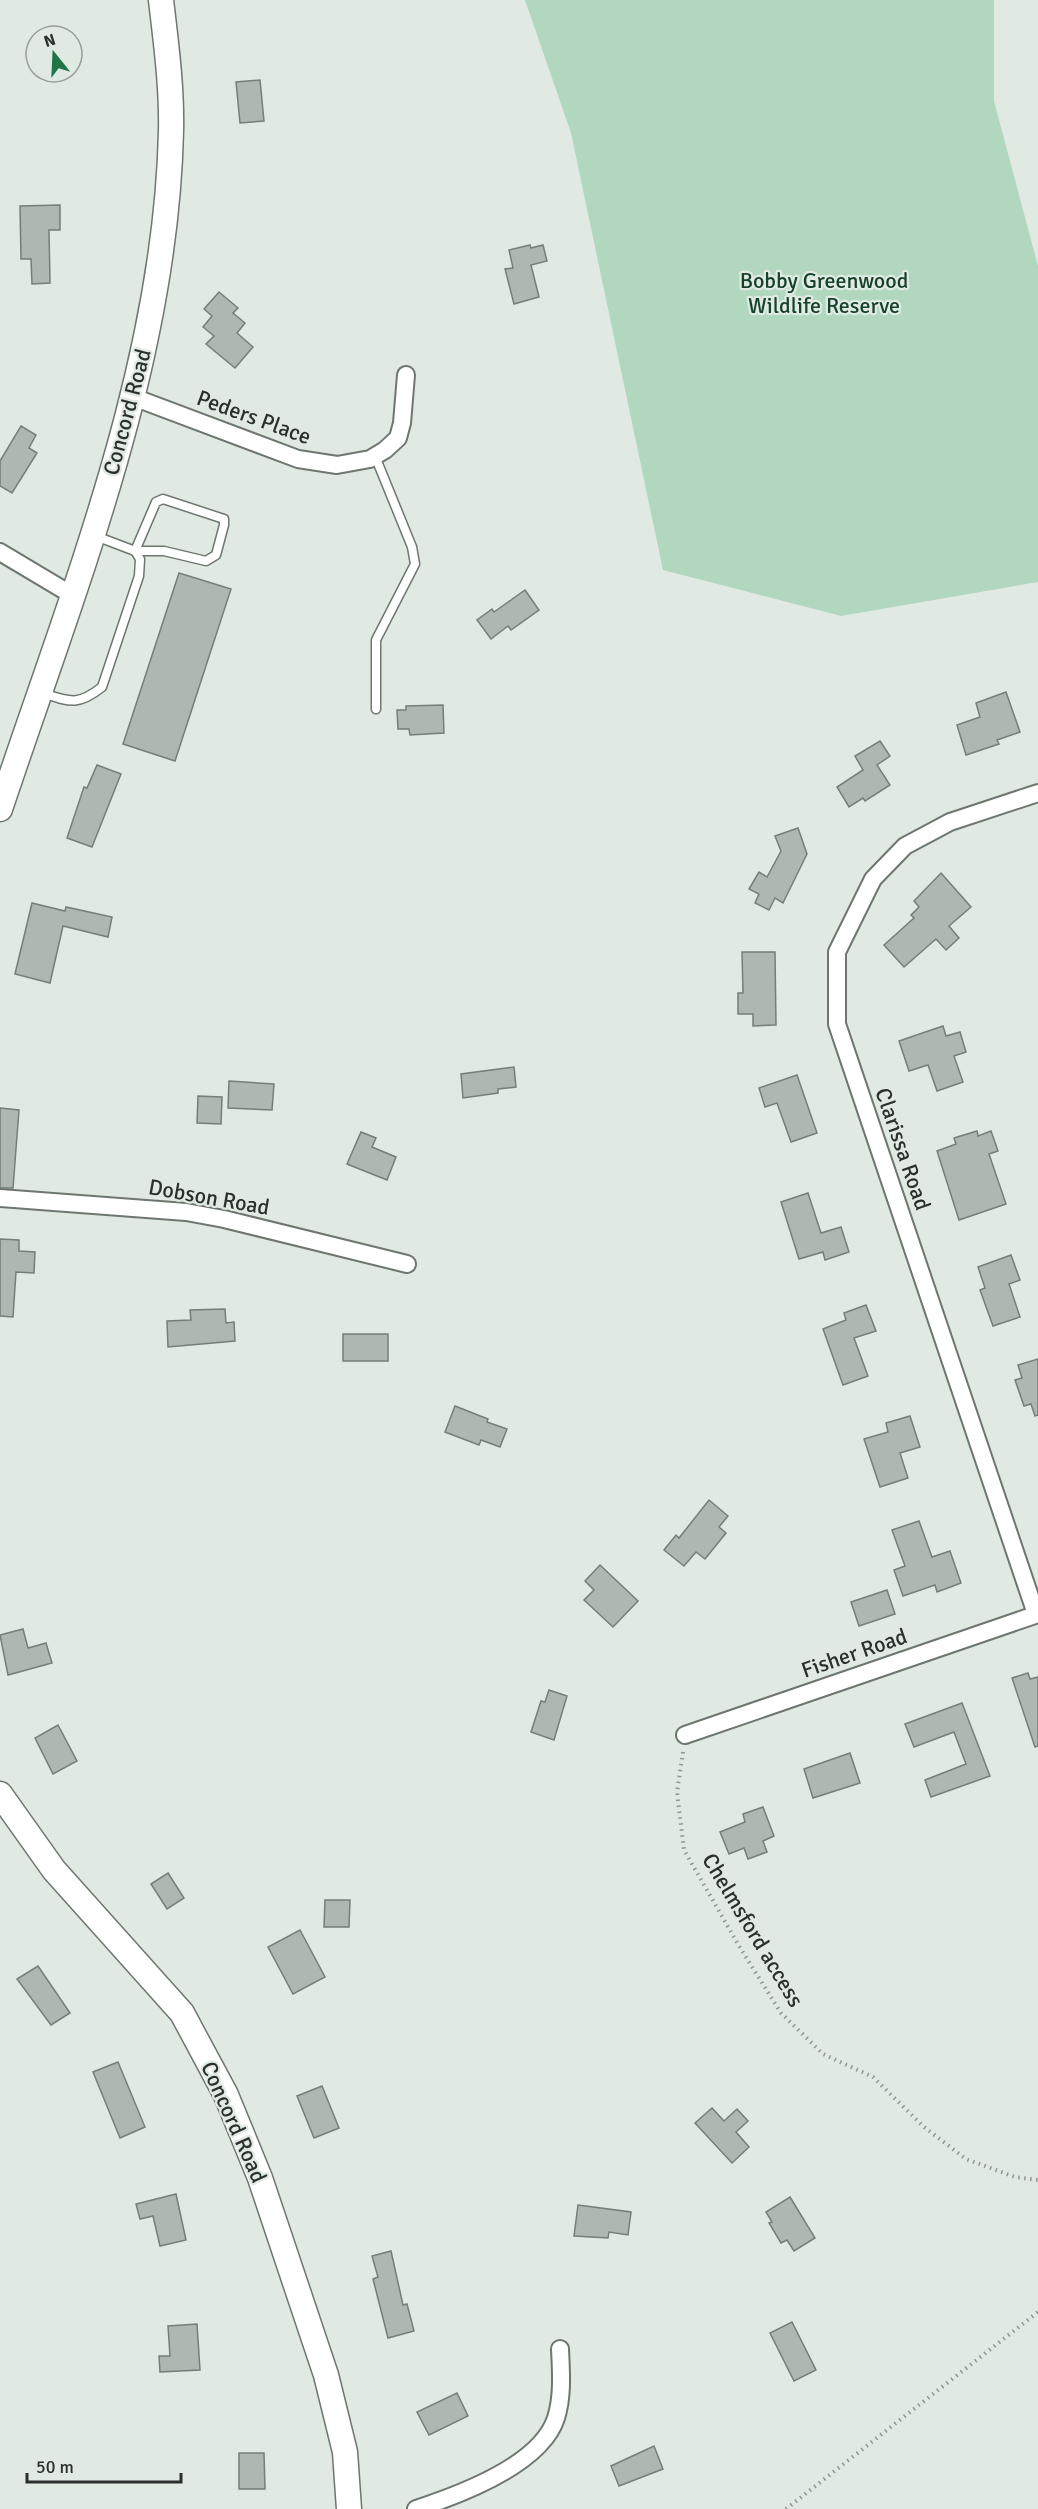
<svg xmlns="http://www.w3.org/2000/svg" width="1038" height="2509" font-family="Signika,sans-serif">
<rect width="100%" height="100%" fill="#e0eae3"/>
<path fill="#b1d8be" d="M525 0H994V101L1038 266V582L841 616 663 570 571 133Z"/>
<g fill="#aeb7b1" stroke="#757e78" stroke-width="1.5">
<path d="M260 80 264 121 240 123 236 82Z"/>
<path d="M60 205V230H49L50 283 32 284 31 259H21L20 206Z"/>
<path d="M530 245 531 248 543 245 547 261 531 265 539 297 514 304 505 269 513 268 509 250Z"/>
<path d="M219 292 238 308 233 313 245 323 237 333 253 347 235 368 206 344 214 336 203 327 212 316 204 309Z"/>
<path d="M21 426 36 435 29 448 37 453 12 493 0 486V461Z"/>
<path d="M179 573 231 589 175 761 123 744Z"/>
<path d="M525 590 539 610 511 630 508 626 491 639 477 620 492 609 494 612Z"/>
<path d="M1006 692 1020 732 997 740 999 744 966 755 957 725 980 717 976 703Z"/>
<path d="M443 705 444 733 410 735 409 729H398L397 710H406V706Z"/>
<path d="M880 741 890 756 877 765 890 785 865 801 863 798 849 807 837 787 863 770 855 756Z"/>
<path d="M97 765 121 774 92 847 67 838 84 787 87 788Z"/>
<path d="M798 828 807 854 783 903 775 898 769 910 755 903 759 894 749 889 759 872 767 877 781 851 775 836Z"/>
<path d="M941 873 971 907 949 926 959 938 946 950 936 939 904 967 884 945 914 918 911 915 919 907 914 901Z"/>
<path d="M32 903 65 911 66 907 112 917 108 937 63 926 50 983 15 974Z"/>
<path d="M742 952H775L776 1025 753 1026V1014H738V993H743Z"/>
<path d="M943 1026 946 1036 960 1032 966 1052 954 1056 963 1082 937 1091 928 1065 909 1071 899 1041Z"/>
<path d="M514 1067 516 1087 498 1089V1093L463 1098 461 1074Z"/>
<path d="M797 1075 817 1133 791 1142 777 1103 765 1107 759 1088Z"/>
<path d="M229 1081 274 1084 272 1110 228 1108Z"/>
<path d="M198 1096 222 1097 221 1124 197 1123Z"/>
<path d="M0 1108 19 1110 13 1188H0Z"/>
<path d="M977 1131 978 1136 991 1131 998 1151 989 1154 1006 1204 959 1220 937 1151 956 1144 954 1138Z"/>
<path d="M361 1132 376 1138 372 1147 396 1157 387 1180 347 1164Z"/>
<path d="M808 1193 821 1233 841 1227 849 1252 825 1260 823 1252 799 1259 781 1202Z"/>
<path d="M0 1239 19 1240V1251L35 1252 34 1273 16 1272 13 1317 0 1316Z"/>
<path d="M1011 1255 1020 1280 1009 1284 1020 1317 993 1326 980 1290 985 1288 978 1267Z"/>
<path d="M866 1305 876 1331 854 1338 868 1376 843 1385 823 1329 846 1320 844 1313Z"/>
<path d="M225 1309 226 1323 234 1322 235 1341 168 1347 167 1321 191 1320 190 1310Z"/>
<rect x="343" y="1334" width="45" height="27"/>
<path d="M1038 1359V1415L1035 1416 1031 1404 1024 1406 1015 1380 1022 1378 1018 1365Z"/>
<path d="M455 1406 488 1419 487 1422 507 1429 500 1447 481 1440 479 1445 445 1432Z"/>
<path d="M910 1416 920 1447 900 1453 908 1478 880 1487 864 1439 888 1432 886 1423Z"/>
<path d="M709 1500 728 1516 719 1527 726 1533 705 1559 696 1552 684 1566 664 1550 676 1535 679 1538Z"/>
<path d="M919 1521 932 1557 950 1551 961 1583 937 1592 935 1585 903 1596 894 1570 905 1566 892 1530Z"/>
<path d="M600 1565 638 1601 613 1627 584 1600 594 1590 585 1581Z"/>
<path d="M887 1590 895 1614 859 1626 851 1602Z"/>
<path d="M23 1629 28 1648 46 1643 52 1663 8 1675 0 1635Z"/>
<path d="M1028 1673 1030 1679 1038 1677V1746L1035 1747 1012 1678Z"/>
<path d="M549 1690 567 1696 554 1740 531 1732 541 1701 545 1702Z"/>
<path d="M962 1703 990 1776 931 1797 925 1780 966 1764 954 1732 914 1747 905 1724Z"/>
<path d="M58 1725 77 1761 53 1774 35 1738Z"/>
<path d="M850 1753 860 1783 813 1798 804 1769Z"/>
<path d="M763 1807 774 1836 763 1841 767 1852 748 1859 744 1848 729 1854 720 1832 745 1822 743 1814Z"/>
<path d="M168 1873 184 1898 167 1909 151 1884Z"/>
<path d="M325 1900H350L349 1927H324Z"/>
<path d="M300 1930 325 1977 293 1994 268 1947Z"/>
<path d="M38 1966 70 2013 51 2025 17 1979Z"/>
<path d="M118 2062 145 2127 120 2138 93 2072Z"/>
<path d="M322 2086 339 2128 314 2138 297 2096Z"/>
<path d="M712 2108 724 2121 737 2109 748 2121 736 2132 749 2147 732 2163 695 2123Z"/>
<path d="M176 2194 186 2240 160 2246 153 2216 140 2219 136 2204Z"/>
<path d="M790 2197 815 2238 794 2251 787 2240 781 2243 769 2223 772 2222 766 2212Z"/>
<path d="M578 2205 631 2212 628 2235 609 2232 608 2238 574 2236Z"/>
<path d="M391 2251 403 2305 407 2304 414 2331 388 2338 373 2279 378 2277 372 2256Z"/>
<path d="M792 2322 816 2370 794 2381 770 2333Z"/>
<path d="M197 2324 200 2370 160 2372 159 2356H170L168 2326Z"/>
<path d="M457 2393 468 2416 429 2435 417 2412Z"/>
<path d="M654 2446 663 2469 619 2486 611 2466Z"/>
<path d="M239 2453H264L265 2489H239Z"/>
</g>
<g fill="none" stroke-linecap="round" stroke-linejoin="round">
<defs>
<g id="service">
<path d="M375 456 412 547 415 564 376 640V709"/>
<path d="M163 499 224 519V525L216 555 206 561 164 551H135L156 502Z"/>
<path d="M42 693C70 702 78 706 102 687L139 576 140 559 135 551 93 535"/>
</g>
<g id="minor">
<path d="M133 397 298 459 337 465 370 459 385 450 398 438 402 423 406 375"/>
<path d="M0 552 72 595"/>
<path d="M0 1198 186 1212 224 1219 407 1264"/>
<path d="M1036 1614 837 1024V952L873 879 905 846 950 822 1038 793"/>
<path d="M685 1735 1038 1614"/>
<path d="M416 2509C459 2495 541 2465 556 2418 563 2396 561 2371 560 2349"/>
</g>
<g id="secondary">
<path d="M0 809C73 590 166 364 171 131 172 87 166 43 161 0"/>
<path d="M0 1794 54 1870 182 2013 226 2095 260 2178 326 2375 345 2452 349 2509"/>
</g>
</defs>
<use href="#service" stroke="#6e7670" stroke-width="11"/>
<use href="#minor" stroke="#6e7670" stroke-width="20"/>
<use href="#secondary" stroke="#6e7670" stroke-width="27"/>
<g stroke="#909792" stroke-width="4" stroke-dasharray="1.5 4.5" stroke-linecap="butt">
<path d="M683 1752 677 1792 684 1850 739 1946 781 2013 823 2054 873 2077 924 2127 966 2159 1015 2177 1038 2180"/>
<path d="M786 2509 1038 2312"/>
</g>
<use href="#service" stroke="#fff" stroke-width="8"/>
<use href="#minor" stroke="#fff" stroke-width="16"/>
<use href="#secondary" stroke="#fff" stroke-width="24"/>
</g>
<g text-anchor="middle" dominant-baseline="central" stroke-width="4.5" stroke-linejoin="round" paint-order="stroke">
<g font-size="22" fill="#154229" stroke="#e0eae3">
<text x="824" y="280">Bobby Greenwood<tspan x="824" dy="25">Wildlife Reserve</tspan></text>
</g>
<g font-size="22" fill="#2b2f2d" stroke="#e0eae3">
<text transform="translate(127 412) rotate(-75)">Concord Road</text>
<text transform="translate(254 417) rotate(20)">Peders Place</text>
<text transform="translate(903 1149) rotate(71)">Clarissa Road</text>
<text transform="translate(209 1197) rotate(10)">Dobson Road</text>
<text transform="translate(854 1653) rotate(-19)">Fisher Road</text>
<text transform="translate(753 1930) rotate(59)">Chelmsford access</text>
<text transform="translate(234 2122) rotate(66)">Concord Road</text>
</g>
</g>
<g transform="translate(54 54) rotate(342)"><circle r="28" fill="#e0eae3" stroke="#989f9a" stroke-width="1.5"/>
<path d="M0-4.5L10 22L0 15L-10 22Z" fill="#207548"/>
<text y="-9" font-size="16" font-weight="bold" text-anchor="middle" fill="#2b2f2d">N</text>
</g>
<path d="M27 2473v9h154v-9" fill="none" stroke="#2b2f2d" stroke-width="3"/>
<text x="36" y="2473" font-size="18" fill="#2b2f2d" stroke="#e0eae3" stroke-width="4.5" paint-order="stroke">50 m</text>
</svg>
